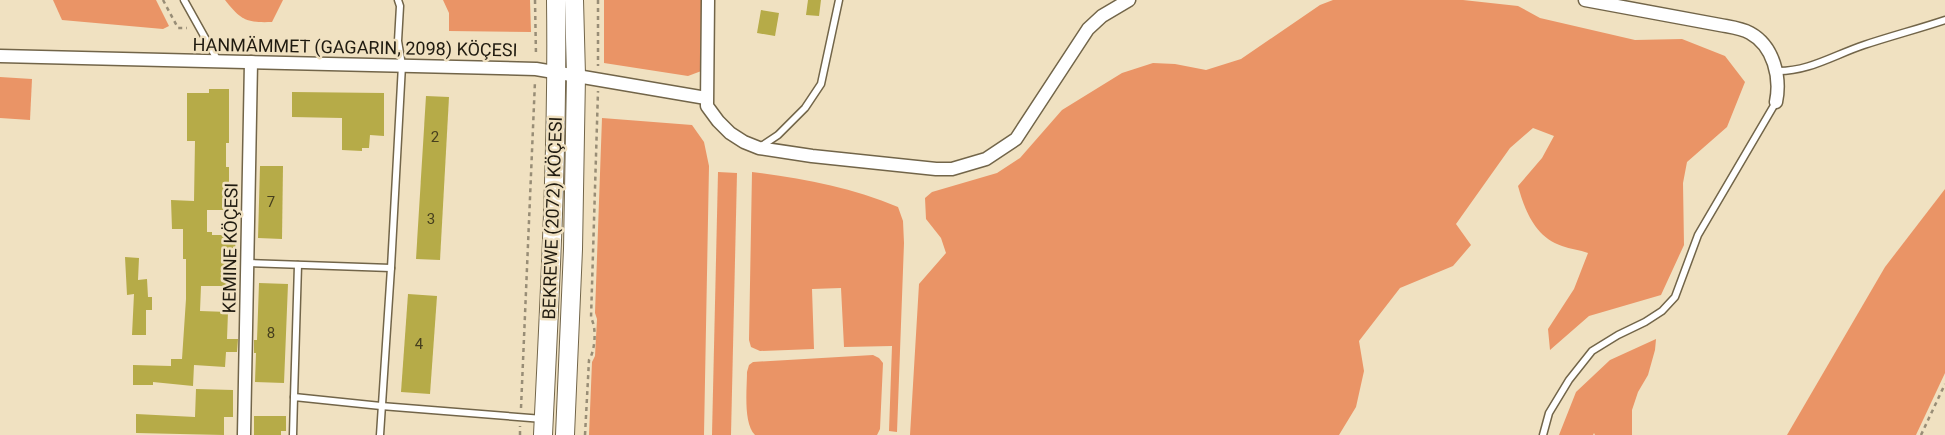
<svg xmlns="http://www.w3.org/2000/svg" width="1945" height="435" font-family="Roboto,sans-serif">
<rect width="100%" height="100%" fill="#f0e1c1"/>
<g fill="#ea9466">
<path d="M53 0H156L169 26 163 29 62 20Z"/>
<path d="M225 0H283L272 22C246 23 241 20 225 0Z"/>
<path d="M443 0H530L531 32 449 31V13Z"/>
<path d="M604 0H705L704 70 688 76 604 63Z"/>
<path d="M1333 0H1463L1518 6 1540 18 1635 40 1682 39 1725 56 1745 82 1727 127 1687 162 1683 183 1684 245 1661 295 1589 316 1550 350 1548 329 1574 289 1588 253C1580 250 1570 249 1562 246 1535 237 1525 211 1518 186L1542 158 1554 136 1533 128 1510 148 1456 224 1471 245 1453 266 1400 288 1359 341 1364 371 1356 407 1339 435H910L919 284 946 253 941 238 926 219 925 198 932 192 997 173 1020 158 1062 110 1122 73 1153 63 1175 64 1206 70 1241 59 1320 5Z"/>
<path d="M0 77 32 79 30 120 0 118Z"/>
<path d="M602 118 692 125 704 142 709 166 704 435H589L592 362 595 356 597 319 595 313Z"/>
<path d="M718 172 737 173 731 435H712Z"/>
<path d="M752 172C801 178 851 187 898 207L903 221 904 243 897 432 889 431 892 346 844 347 841 288 812 289 814 349 760 351 751 347 749 340Z"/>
<path d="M1945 189V373L1916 435H1787L1885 267Z"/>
<path d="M1656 339 1655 350 1648 375 1638 392 1632 410V435H1595L1594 433 1593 435H1559L1576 392 1610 360Z"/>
<path d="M873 355 879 358 883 363 880 429 877 435H755C743 423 747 389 747 372L749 365 753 362Z"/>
</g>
<g fill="#b6ab48">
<path d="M808 0H821L819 16 806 15Z"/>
<path d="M761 10 779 13 775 36 757 33Z"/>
<path d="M209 89H229V143H226V167H229V183H235V204H233V210H207V232H212V235H235L236 268H227V286H201L200 311 228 312 227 339H238L237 352H226L225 367 194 365 193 386 153 382V385H133V365L171 366V359H182L186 299V259H183V229H172L171 200 194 201 195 141H187V93H209Z"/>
<path d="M292 92 384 93V136L370 135 369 148H362V151L342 150V118L292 117Z"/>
<path d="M426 96 449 97 440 260 416 259Z"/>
<path d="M260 166H283L282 239 258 238Z"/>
<path d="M125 257 139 258 138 280 147 279 148 297H152V310H146V335H132L134 294 127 295Z"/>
<path d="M259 283 288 284 284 383 255 382 256 353H254V340H257Z"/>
<path d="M408 294 437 296 430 394 401 392Z"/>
<path d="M196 389 233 390V417H224V435L136 433V414L195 417Z"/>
<path d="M254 416H286V431H281V435H254Z"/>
</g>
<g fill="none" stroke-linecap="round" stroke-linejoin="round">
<defs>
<g id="service">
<path d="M184 0 218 61"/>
<path d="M1776 71C1808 72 1834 55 1864 45 1891 36 1918 29 1945 20"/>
<path d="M760 147 778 135 805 108 821 84 839 0"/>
<path d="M247 263 391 268"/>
<path d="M294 397 298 265"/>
<path d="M293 435 294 397 381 406 543 419"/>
<path d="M380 435 391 268 402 65 398 41 400 6 398 0"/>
<path d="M1543 435 1549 413 1569 380 1592 351 1618 335 1645 322 1662 311 1675 297 1698 235 1776 102"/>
</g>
<g id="minor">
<path d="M708 0 707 106 718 121 730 133 744 142 759 148 812 156 936 169H952L986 159 1016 139 1088 29 1102 16 1129 0"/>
<path d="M1585 0 1720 25C1730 27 1741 28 1750 33 1774 46 1781 78 1776 102"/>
<path d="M0 56 536 69 706 98"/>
<path d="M244 435 251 62"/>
</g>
<g id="secondary">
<path d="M543 435C550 290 558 145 556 0"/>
<path d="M565 435 573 249 576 75 574 0"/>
</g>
</defs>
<use href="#service" stroke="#726549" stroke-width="9"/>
<use href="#minor" stroke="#726549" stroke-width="15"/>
<use href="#secondary" stroke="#726549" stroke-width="20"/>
<g stroke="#988d76" stroke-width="2.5" stroke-dasharray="4 4" stroke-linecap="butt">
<path d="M163 0 178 28H187"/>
<path d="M535 0 536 56"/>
<path d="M598 0V66"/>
<path d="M521 408 535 81"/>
<path d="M520 435V426"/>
<path d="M585 435 589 360C595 351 597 328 591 318L598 91"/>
<path d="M1921 435 1945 384"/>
</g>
<use href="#service" stroke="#fff" stroke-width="6"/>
<use href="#minor" stroke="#fff" stroke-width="12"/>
<use href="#secondary" stroke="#fff" stroke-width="18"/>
</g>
<g text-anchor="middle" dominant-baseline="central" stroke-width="5" stroke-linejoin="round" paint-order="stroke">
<g font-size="15" fill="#463f1e">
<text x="435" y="137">2</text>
<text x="271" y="202">7</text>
<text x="431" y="219">3</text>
<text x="271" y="333">8</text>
<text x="419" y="344">4</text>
</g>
<g font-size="18" fill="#201b10" stroke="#f0e1c1">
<text transform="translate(355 47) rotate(1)">HANMÄMMET (GAGARIN, 2098) KÖÇESI</text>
<text transform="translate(552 218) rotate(-88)">BEKREWE (2072) KÖÇESI</text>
<text transform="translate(230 248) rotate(-89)">KEMINE KÖÇESI</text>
</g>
</g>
</svg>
